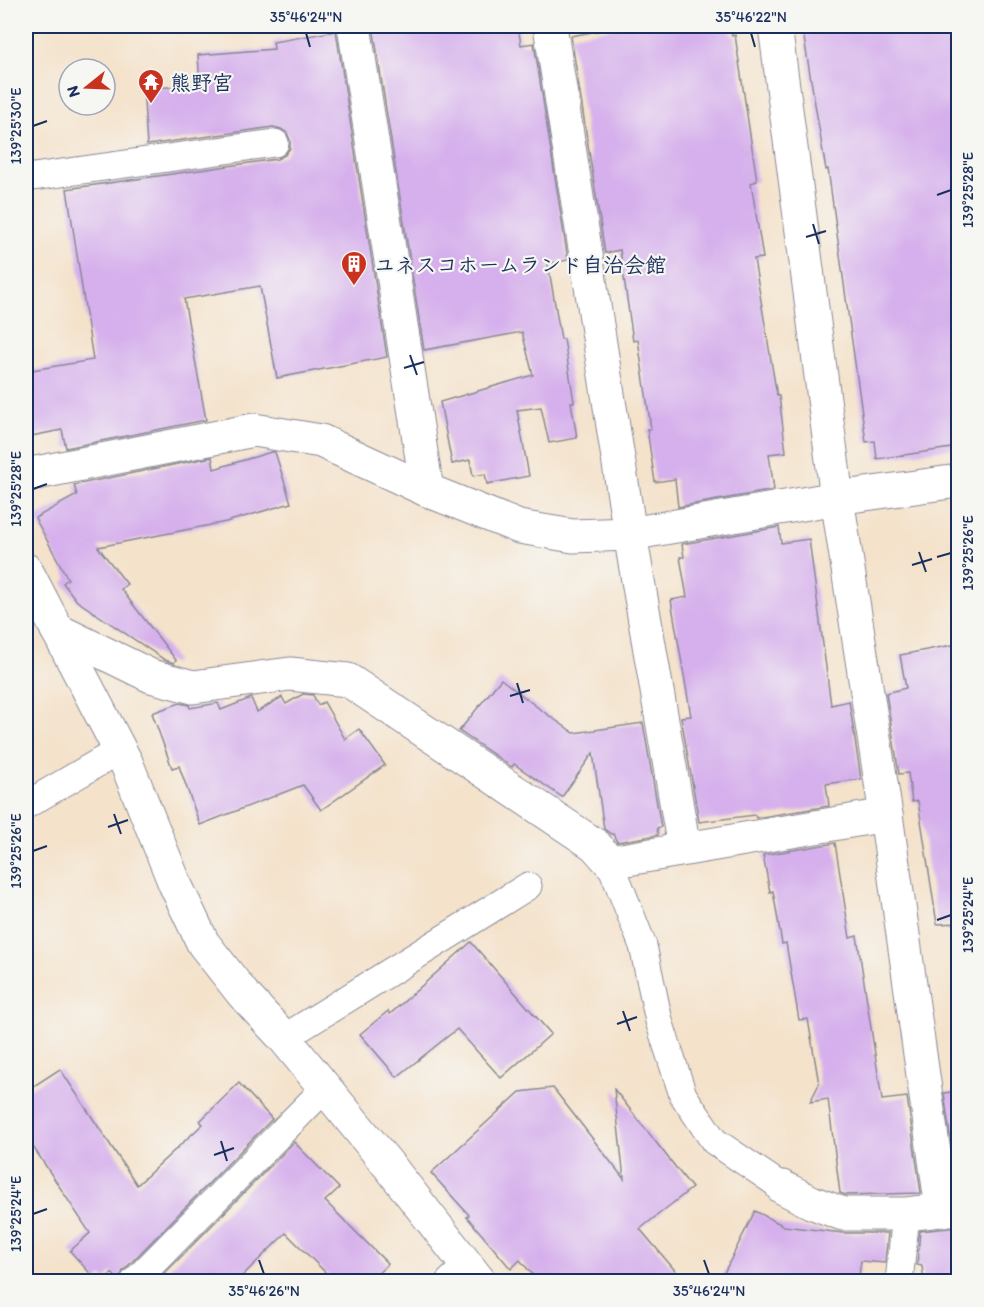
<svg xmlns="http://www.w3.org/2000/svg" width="984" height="1307" font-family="Itim,'Klee One',sans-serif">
<rect width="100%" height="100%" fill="#f6f6f2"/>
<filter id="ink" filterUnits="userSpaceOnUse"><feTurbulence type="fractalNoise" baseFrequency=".0167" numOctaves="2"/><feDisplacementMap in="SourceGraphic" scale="12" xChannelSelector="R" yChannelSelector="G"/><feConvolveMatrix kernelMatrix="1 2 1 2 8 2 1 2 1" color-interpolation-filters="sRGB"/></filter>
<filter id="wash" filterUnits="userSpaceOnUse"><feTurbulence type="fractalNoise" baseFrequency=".008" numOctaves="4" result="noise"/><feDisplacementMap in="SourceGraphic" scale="24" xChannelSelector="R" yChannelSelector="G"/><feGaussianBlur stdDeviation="1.35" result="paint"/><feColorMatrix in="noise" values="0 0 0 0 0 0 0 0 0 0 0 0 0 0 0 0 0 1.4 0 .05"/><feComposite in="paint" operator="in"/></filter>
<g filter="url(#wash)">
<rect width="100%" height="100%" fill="#f4e2cb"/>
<g id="blocks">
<g fill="#d6b0ec">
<path d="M373 26H518L521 45 534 43 568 260 548 264 561 339H564L574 402H571L577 438 549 443 541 407 517 410 529 476 487 484 485 474 473 476 470 460 452 464 440 402 533 375 522 332 424 350Z"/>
<path d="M623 26H730L732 36 735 35 757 181 751 183 763 258 754 259 777 396H779L786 452 769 454 774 490 678 507 675 479 655 482 647 429H651L638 340 633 341 620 250 605 253 571 36Z"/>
<path d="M802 26H958V447L877 459 875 441 866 442 828 169 826 170Z"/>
<path d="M336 31 387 357 277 378 260 286 184 299 206 420 66 448 62 430 26 437V371L93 360 67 189 277 159 285 155 290 148V140L287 133 281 129 273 127 147 145 143 88 200 86 198 55 274 49 273 42Z"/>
<path d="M271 452H275L291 503 226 522 98 547 127 584 121 589 176 660 174 663 165 660 77 601 63 583 68 579 35 518 77 495 74 485 212 457 214 469Z"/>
<path d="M779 527 781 543 809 539 831 705 849 701 861 779 826 784 829 806 756 818 755 815 699 822 681 717 691 716 671 600 687 597 680 557H684L682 544Z"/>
<path d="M958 644V923L937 924 918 801 912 802 908 773 899 774 886 693 906 688 900 655Z"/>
<path d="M501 679 541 710 574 733 643 723 661 827 657 828 658 835 617 842 613 834H611L604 829 593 753 562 797 514 764 512 767 459 731Z"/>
<path d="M303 694 313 695 318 705 324 702 345 739 359 729 385 765 321 810 303 785 200 825 179 766 172 768 152 713 180 703 189 705 190 708 218 703 221 710 251 698 257 712 282 697 286 704Z"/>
<path d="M835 843 850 938 857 936 882 1100 907 1097 921 1193 846 1195 840 1193 828 1099 810 1102 819 1084 808 1019 799 1020 786 943 782 944 773 891 770 892 763 855Z"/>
<path d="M471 942 551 1034 501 1078 457 1029 397 1077 360 1034 388 1011 390 1014Z"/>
<path d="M60 1069 137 1185 203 1124 200 1121 239 1083 272 1119 123 1271 119 1281 112 1273 105 1279 102 1276 97 1281 70 1251 90 1233 26 1136V1091Z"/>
<path d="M553 1088 624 1179 614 1089 692 1188 640 1229 684 1281H538L520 1260 511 1269 467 1217 469 1215 431 1173 520 1092Z"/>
<path d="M958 1091V1190L944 1093Z"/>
<path d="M294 1142 339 1188 325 1201 388 1264 370 1281H334L286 1233 237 1281H157Z"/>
<path d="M755 1211 784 1226 843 1233H888L885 1263 861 1261 859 1276H852V1281H720Z"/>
<path d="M958 1227V1281H924L922 1266 917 1265 920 1231Z"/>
</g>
</g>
</g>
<g filter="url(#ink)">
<use href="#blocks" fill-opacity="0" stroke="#888894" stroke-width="1.5"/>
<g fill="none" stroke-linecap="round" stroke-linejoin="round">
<defs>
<g id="lane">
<path d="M26 178 275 143"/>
<path d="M26 805 120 750"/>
<path d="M610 862 643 946 659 1021 683 1095 714 1141 782 1187"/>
<path d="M284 1038 528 886"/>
<path d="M134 1282 325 1088"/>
<path d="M449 1282 467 1265"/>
<path d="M899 1282 906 1214"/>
</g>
<g id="street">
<path d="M354 26 427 490"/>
<path d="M550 26 630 534 684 848"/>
<path d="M775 26 837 498 886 815 942 1209"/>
<path d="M26 475 254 430 321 441 427 490 519 527 573 536 630 534 837 498 958 481"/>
<path d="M26 570 126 762 175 884 203 943 243 994 284 1038 390 1167 480 1282"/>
<path d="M57 630 151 676 193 687 290 674 348 680 595 845 610 862 886 815"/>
<path d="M782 1187 811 1202 843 1214H906L958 1208"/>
</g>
</defs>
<use href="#lane" stroke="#888894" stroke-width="29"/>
<use href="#street" stroke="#888894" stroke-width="35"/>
<use href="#lane" stroke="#fff" stroke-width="27"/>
<use href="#street" stroke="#fff" stroke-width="33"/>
</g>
</g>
<path fill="none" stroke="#1b2f5e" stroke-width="2" d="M306 33 310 47M751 33 755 47M33 126 47 121M937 195 951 190M813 224 819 244M806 237 826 231M410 355 417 375M404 368 424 362M33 489 47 484M919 552 926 572M937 557 951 553M912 565 932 559M517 683 523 703M510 696 530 690M114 814 121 834M108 827 128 820M33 851 47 846M937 920 951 915M623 1011 630 1031M617 1024 637 1017M221 1141 227 1161M214 1155 234 1148M33 1214 47 1209M259 1260 264 1274M704 1260 709 1274"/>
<defs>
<symbol id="temple-pin" viewBox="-11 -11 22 30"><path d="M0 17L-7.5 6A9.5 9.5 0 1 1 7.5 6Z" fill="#c8321e" stroke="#f6f6f2"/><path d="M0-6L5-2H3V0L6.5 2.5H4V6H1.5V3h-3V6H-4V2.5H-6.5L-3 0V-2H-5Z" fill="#fff"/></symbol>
<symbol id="building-pin" viewBox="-11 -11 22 30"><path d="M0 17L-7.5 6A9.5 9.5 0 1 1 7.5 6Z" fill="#c8321e" stroke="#f6f6f2"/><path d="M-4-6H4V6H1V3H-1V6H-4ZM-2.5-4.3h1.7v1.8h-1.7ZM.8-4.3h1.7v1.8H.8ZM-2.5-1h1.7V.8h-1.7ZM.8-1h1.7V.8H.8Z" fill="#fff"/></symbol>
</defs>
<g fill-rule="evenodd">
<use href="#temple-pin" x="136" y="67" width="30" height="40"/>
<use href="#building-pin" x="339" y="249" width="30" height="40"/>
</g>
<g text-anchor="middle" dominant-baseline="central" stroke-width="4.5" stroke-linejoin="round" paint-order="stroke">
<g font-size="21" font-weight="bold" fill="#1b2f5e" stroke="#f6f6f2" text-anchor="start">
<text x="170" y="82">熊野宮</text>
<text x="374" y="264">ユネスコホームランド自治会館</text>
</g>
</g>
<rect width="984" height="1307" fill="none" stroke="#f6f6f2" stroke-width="66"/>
<g transform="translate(87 87) rotate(252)"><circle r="28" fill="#f6f6f2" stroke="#9ea6b7" stroke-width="1.5"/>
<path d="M0-4.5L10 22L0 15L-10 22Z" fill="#c8321e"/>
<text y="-9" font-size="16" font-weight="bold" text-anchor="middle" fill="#1b2f5e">N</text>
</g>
<rect x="33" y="33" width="918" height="1241" fill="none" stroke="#1b2f5e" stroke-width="2"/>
<g font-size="15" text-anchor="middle" fill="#1b2f5e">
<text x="306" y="22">35°46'24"N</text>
<text x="751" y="22">35°46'22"N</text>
<text transform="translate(16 126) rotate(-90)" y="5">139°25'30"E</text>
<text transform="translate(968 190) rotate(-90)" y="5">139°25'28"E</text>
<text transform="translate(16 489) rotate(-90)" y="5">139°25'28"E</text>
<text transform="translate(968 553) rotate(-90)" y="5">139°25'26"E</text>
<text transform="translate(16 851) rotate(-90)" y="5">139°25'26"E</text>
<text transform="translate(968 915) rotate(-90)" y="5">139°25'24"E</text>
<text transform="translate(16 1214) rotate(-90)" y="5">139°25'24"E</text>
<text x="264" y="1296">35°46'26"N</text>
<text x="709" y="1296">35°46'24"N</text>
</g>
</svg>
